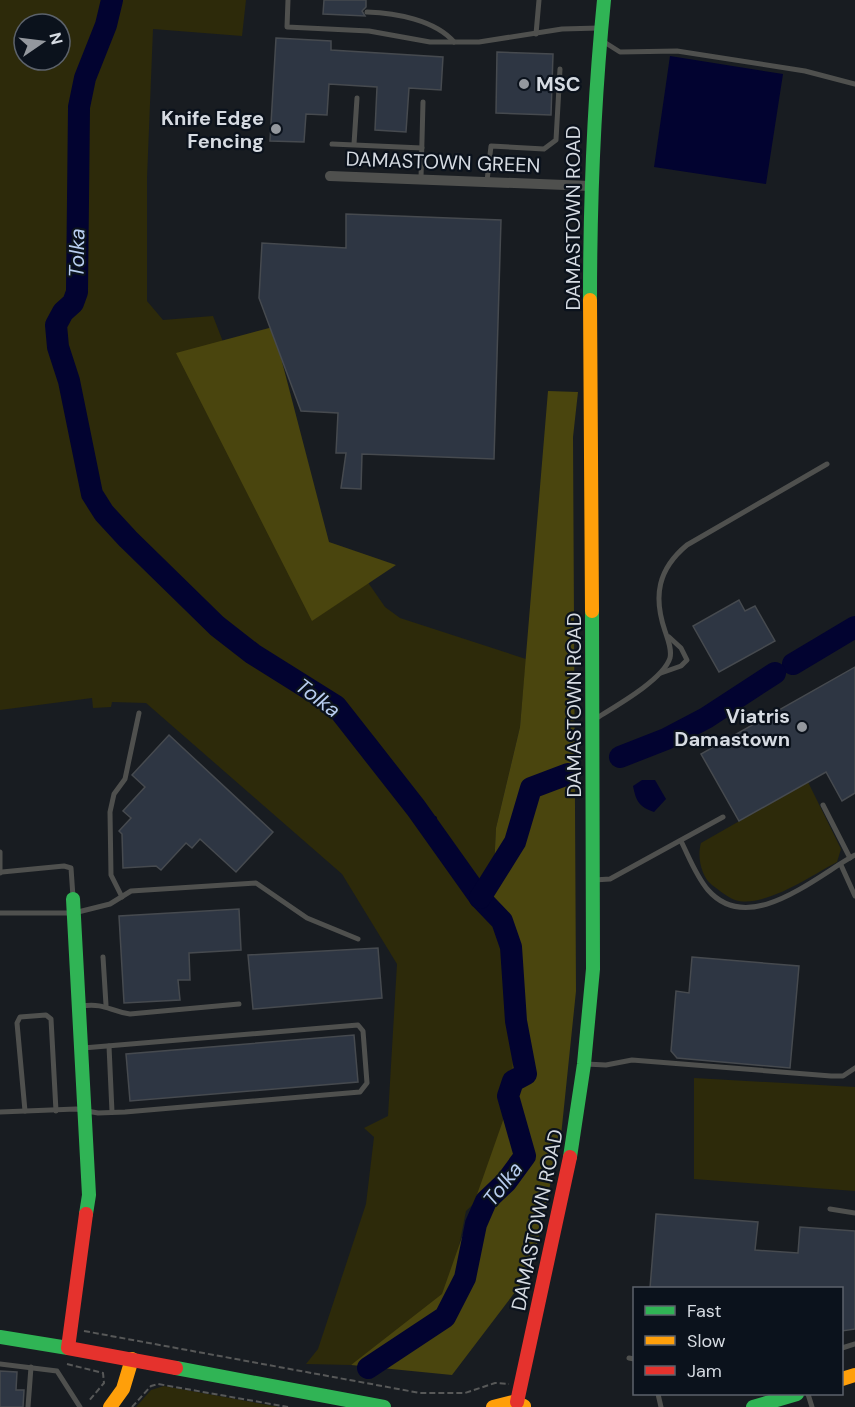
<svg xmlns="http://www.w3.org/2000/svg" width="855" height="1407" font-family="'DM Sans',sans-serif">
<rect width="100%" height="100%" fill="#181c21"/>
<g fill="#2d2a0a" fill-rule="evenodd">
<path d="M0 0H109L75 92 74 279 69 299 58 314 53 332 70 400 84 491 99 513 146 567 273 675 336 709 502 930 508 949 515 1027 523 1072 502 1177 466 1211 453 1276 428 1319 351 1365 306 1364 318 1349 366 1204 374 1137 364 1128 388 1116 397 964 342 874 146 703 112 702 111 707 93 708 92 698 0 710ZM24 24H60V60H24Z"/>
<path d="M118 0H246L242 36 153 29 147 178V301L163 320 213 316 283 497 367 581 385 607 400 618 526 659 520 727 496 828 494 869 487 896 477 877 438 822 375 738 337 696 273 661 177 580 106 506 94 487 80 389 62 350 61 336 64 324 77 312 85 278 84 216 89 176V109L97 69 117 15Z"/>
<path d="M808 782 841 849 837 862C812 875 764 909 735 900 727 897 719 890 712 885 701 877 697 856 701 843Z"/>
<path d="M694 1078 855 1087V1191L694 1179Z"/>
<path d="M164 1386 279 1407H136L151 1390Z"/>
</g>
<g fill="#4a450e">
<path d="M273 327 329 542 396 565 312 621 176 353Z"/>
<path d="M548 391 578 392 573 437 576 991 561 1136 531 1271 452 1375 351 1365 442 1294 512 1095 516 936 487 896 494 869 496 828 520 727Z"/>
</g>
<g fill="#020330">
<path d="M670 56 783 74 766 184 654 167Z"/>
<path d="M642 780H655L666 799 654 812C639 807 636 801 633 786Z"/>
</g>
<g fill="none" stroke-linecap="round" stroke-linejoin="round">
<path stroke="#020330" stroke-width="4" d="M428 824 435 818"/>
<g stroke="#020330" stroke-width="22">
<path d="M112 0 106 25 85 78 79 107 77 292 73 303 63 312 56 325 58 347 69 381 92 494 104 513 128 539 217 626 253 654 336 706 416 808 480 898 502 921 511 947 516 1021 526 1074 513 1081 508 1096 525 1156 506 1182 486 1201 476 1224 465 1278 445 1317 368 1368"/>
<path d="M793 664 855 627"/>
<path d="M620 757 666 739 706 718 775 673"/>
<path d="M480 898 515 842 531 788 568 774"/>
</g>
</g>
<g fill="#2e3643" stroke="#464a4f" stroke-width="1.5">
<path d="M324 0H366V7L362 11 365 16 323 14Z"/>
<path d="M276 38 331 41V50L443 57 441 90 409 88 406 132 375 130 377 87 329 84 327 115 306 114 304 142 270 141Z"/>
<path d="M497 52 553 54 551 115 496 113Z"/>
<path d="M346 214 501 220 494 459 362 454 361 489 341 488 346 453H336L338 413 301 411 259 298 262 243 346 248Z"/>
<path d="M739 600 745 611 755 606 775 641 719 672 693 626Z"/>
<path d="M855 667V793L842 801 826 772 739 821 701 754Z"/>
<path d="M169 735 273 832 236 872 200 839 192 848 186 843 161 870 156 866 123 868 122 834 119 831 131 818 123 811 145 787 132 775Z"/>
<path d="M239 909 241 950 189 953 190 980H178L180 1000 124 1003 119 916Z"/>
<path d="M378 948 382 998 253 1009 248 955Z"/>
<path d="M692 957 799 966 790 1068 677 1058 671 1051 676 991 689 993Z"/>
<path d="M354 1035 358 1082 130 1101 126 1054Z"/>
<path d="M656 1214 758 1222 755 1250 798 1253 800 1227 855 1231V1329L842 1331V1288H650Z"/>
<path d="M0 1371 17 1372 16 1390H24L23 1407H0Z"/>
</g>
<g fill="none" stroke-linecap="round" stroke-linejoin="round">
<g stroke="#575858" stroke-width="2" stroke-dasharray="6 3" stroke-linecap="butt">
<path d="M84 1331 420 1393H465L495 1383 509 1384"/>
<path d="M67 1364 103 1373 104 1383 88 1402"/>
<path d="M132 1407 151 1386 158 1384 288 1407"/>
</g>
<g stroke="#4f504e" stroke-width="5">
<path d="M288 0 287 27 369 31 430 42H479L562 29 599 28"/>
<path d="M367 12C396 13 435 20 454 42"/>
<path d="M536 34 539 0"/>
<path d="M601 40 620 52 677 51 805 71 855 84"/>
<path d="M332 144 422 148"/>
<path d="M354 144 357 98"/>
<path d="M421 178 423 102"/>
<path d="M487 181 491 146 544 149 556 140 560 69"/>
<path d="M661 673 681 666 687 660 681 648 669 637"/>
<path d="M595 719C614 707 663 680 670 658 672 649 668 640 665 631 653 596 658 569 687 545L827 464"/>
<path d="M823 805 850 858"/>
<path d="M681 841C689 857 696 876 708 890 749 937 815 877 855 855"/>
<path d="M0 852V873"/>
<path d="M841 865 855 896"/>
<path d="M2 872 64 866 71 868 73 897"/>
<path d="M594 880 610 879 723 817"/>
<path d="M122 897 111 875 110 812 114 794 125 779 139 713"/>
<path d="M0 913H74L110 904 131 891 256 883 307 918 358 939"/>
<path d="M103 957 106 1005"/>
<path d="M81 1006C107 1003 108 1011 130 1014L239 1004"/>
<path d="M109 1046 112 1112"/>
<path d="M586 1064 606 1065 632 1060 831 1076H843L855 1068"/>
<path d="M25 1111 17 1023 20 1017 46 1015 51 1019 56 1111"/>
<path d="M0 1112 76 1109 98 1113 125 1112 360 1092 367 1083 363 1031 358 1025 83 1048"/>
<path d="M830 1209 855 1213"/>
<path d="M842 1348 855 1344"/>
<path d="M629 1358 634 1359"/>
<path d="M0 1364 57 1371 80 1407"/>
<path d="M658 1394 661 1407"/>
<path d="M808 1394 812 1407"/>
<path d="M28 1407 31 1367"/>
</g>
<path stroke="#4f504e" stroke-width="10" d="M330 176 590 186"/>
<g stroke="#30b455" stroke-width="14">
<path d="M590 300C590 199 594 100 604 0"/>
<path d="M73 899 89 1195 86 1214"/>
<path d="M570 1157 584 1064 593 969 592 611"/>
<path d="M0 1337 68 1348"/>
<path d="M176 1368 384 1407"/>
<path d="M753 1407 797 1394"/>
</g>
<g stroke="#ff9f0a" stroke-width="14">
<path d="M590 300 592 611"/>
<path d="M842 1379 855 1375"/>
<path d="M110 1407 123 1389 132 1359"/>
<path d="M493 1407 513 1402 524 1406"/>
</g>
<g stroke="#e5322d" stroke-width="14">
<path d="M86 1214 68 1348 176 1368"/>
<path d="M517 1402 570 1157"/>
</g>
</g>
<g fill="#94989e" stroke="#0b121c" stroke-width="2">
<circle cx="524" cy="84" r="6"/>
<circle cx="276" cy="129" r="6"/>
<circle cx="802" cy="727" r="6"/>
</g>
<g text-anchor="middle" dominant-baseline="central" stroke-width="4.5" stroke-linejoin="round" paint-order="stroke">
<g font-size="20" font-weight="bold" fill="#d6dbe2" stroke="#0b121c" text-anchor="end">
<text x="536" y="84" text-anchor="start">MSC</text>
<text x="264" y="118">Knife Edge<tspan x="264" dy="23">Fencing</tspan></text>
<text x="790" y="716">Viatris<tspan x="790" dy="23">Damastown</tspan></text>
</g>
<g font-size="20" fill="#d6dbe2" stroke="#0b121c">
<text transform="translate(443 162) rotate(2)">DAMASTOWN GREEN</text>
<text transform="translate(573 218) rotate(-90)">DAMASTOWN ROAD</text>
<text transform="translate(574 705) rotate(-90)">DAMASTOWN ROAD</text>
<text transform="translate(537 1220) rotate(-78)">DAMASTOWN ROAD</text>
</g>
<g font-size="21" font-style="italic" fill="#b8cdef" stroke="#0b121c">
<text transform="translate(77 253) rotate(-89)">Tolka</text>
<text transform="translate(318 698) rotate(37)">Tolka</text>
<text transform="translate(503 1184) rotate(-52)">Tolka</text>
</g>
</g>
<rect x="633" y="1287" width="210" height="108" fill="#0b121c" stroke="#5c626b" stroke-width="1.5"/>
<rect x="645" y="1306" width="30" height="9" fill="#30b455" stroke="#5c626b" stroke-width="1.5"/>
<text x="687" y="1317" font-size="18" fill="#d6dbe2">Fast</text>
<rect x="645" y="1336" width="30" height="9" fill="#ff9f0a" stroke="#5c626b" stroke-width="1.5"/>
<text x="687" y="1347" font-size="18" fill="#d6dbe2">Slow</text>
<rect x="645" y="1366" width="30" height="9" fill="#e5322d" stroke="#5c626b" stroke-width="1.5"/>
<text x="687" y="1377" font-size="18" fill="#d6dbe2">Jam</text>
<g transform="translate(42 42) rotate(76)"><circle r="28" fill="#0b121c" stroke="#5c626b" stroke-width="1.5"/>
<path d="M0-4.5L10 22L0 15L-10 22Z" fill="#94989e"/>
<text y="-9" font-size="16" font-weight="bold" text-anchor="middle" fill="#d6dbe2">N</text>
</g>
</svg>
